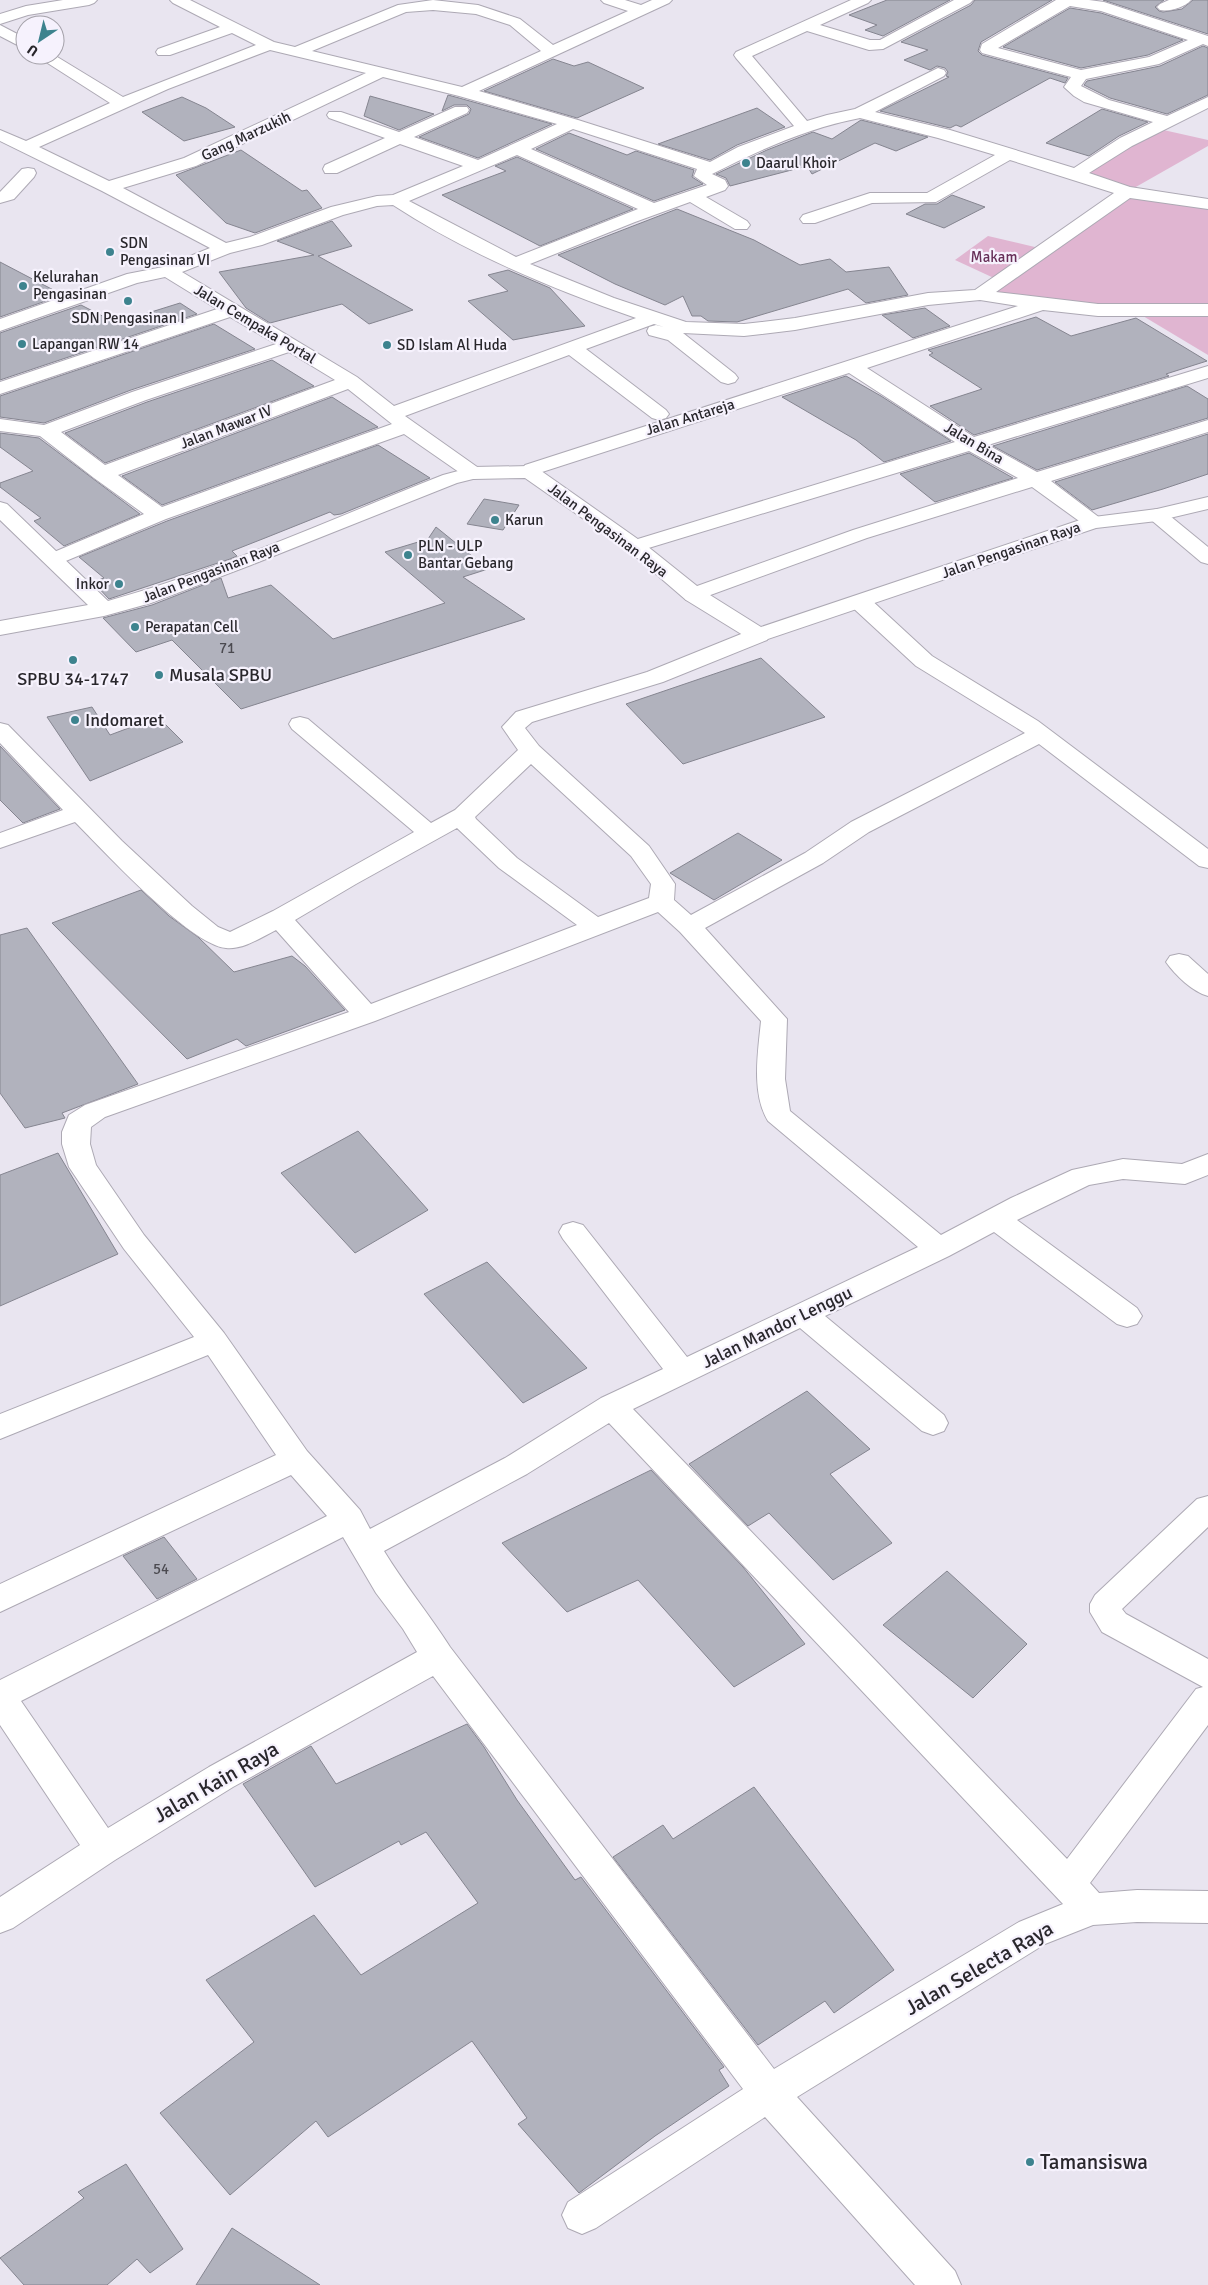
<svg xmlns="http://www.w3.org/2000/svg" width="1208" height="2285" font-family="Signika,sans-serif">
<rect width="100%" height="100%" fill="#e9e5f0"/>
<g fill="#e0b5d1">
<path d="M1159 129 1208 140V146L1127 192 1208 204V355L1133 310 980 295 1126 192 1076 174Z"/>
<path d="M988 236 1039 248 996 279 955 260Z"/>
</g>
<g fill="#b1b2bd" stroke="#858590">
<path d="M887 0H950L883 36 865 30 877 25 849 15Z"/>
<path d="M975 0H1052L981 42 978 51 982 55 1068 78 1065 83 1050 78 961 127 956 125 950 128 880 111 949 77 946 76 948 72 945 68 937 66 930 70 904 60 928 50 901 42 971 5Z"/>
<path d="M1103 0H1164L1155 7 1159 11 1163 12 1182 9 1193 0H1208V34Z"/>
<path d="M1070 8 1101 13 1183 40 1148 55 1081 68 1003 47Z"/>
<path d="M1203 46 1208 48V95L1167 114 1110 98 1084 85 1087 81 1160 66Z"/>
<path d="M553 59 574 66 588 62 644 88 577 118 484 91Z"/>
<path d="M448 95 459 98 552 124 478 158 419 137 469 114 471 109 467 105H454L442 111Z"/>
<path d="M370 96 434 114 399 130 364 116Z"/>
<path d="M182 97 206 108 235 127 184 141 142 112Z"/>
<path d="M757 108 785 127 737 145 710 160 658 144Z"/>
<path d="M1102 109 1148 122 1119 136 1089 156 1046 143Z"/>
<path d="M861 120 928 137 896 151 875 143 812 174 807 166 730 186 726 178 716 174 767 150 813 132 832 139Z"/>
<path d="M569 133 627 155 636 151 694 170 692 177 703 184 654 201 536 149Z"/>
<path d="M241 150 302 191 307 190 322 208 255 233 226 223 176 175Z"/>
<path d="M517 157 633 209 540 246 442 195 506 171 495 166Z"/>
<path d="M952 195 985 207 944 228 906 214 925 204H937Z"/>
<path d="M677 209 754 240 800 265 830 259 846 272 889 267 908 295 866 303 848 289 737 322 708 321 701 316H692L683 296 665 305 615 284 558 255Z"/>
<path d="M332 221 352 246 318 256 413 310 369 324 342 304 270 323 246 308 219 272 314 255 277 241Z"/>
<path d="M0 262 63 295 0 317Z"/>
<path d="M508 270 550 288 585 326 513 340 468 301 508 291 488 275Z"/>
<path d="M180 303 197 314 0 380V333L81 305 116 323Z"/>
<path d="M925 308 950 326 913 338 882 315Z"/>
<path d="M1036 317 1071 336 1136 318 1207 361 1166 374 1169 376 974 435 930 406 982 389 929 355 933 353 928 350Z"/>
<path d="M214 324 255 349 131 390 44 423 0 417V396Z"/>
<path d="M272 360 314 386 105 463 65 433 147 402Z"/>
<path d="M846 376 881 396 951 441 884 462 856 440 782 397Z"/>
<path d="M1187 386 1208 399V418L1037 470 993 446Z"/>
<path d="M332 397 378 427 162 505 122 476Z"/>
<path d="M0 433 39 438 140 514 64 546 34 521 41 518 0 487V483L33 471 0 447Z"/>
<path d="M1208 434V474L1163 489 1092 510 1055 482Z"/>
<path d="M378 445 430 478 341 514 334 515 330 512 265 538 232 551 237 556 230 559 109 599 93 582 104 578 79 557 167 521Z"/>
<path d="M969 453 1013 478 935 502 900 474Z"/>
<path d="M484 499 519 505 503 530 467 524Z"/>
<path d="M436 527 488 569 463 577 525 619 241 709 172 640 136 652 103 618 152 605 221 578 228 598 271 585 333 639 445 603 385 552 428 539Z"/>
<path d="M761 658 825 717 683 764 626 704Z"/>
<path d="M92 707 110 735 158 717 183 742 90 781 47 717Z"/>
<path d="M0 746 60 809 23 823 0 800Z"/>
<path d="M738 833 782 860 714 900 670 873Z"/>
<path d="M141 890 169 916 198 937 234 972 292 956 305 966 345 1010 246 1046 237 1039 187 1059 52 923Z"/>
<path d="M27 928 138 1084 62 1113 65 1118 25 1128 0 1093V935Z"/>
<path d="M358 1131 428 1210 355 1253 281 1173Z"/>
<path d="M58 1153 118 1254 0 1306V1175Z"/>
<path d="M487 1262 587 1368 523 1403 424 1294Z"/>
<path d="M807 1391 870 1449 830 1474 892 1543 833 1580 769 1513 748 1526 689 1464Z"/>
<path d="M651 1470 743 1567 805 1644 734 1687 638 1580 567 1612 502 1543Z"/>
<path d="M164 1537 197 1579 157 1599 123 1556Z"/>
<path d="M947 1571 1027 1644 973 1698 883 1625Z"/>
<path d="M467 1724 484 1747 517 1800 575 1880 581 1877 724 2067 719 2070 729 2086 655 2136 579 2193 518 2124 527 2118 472 2041 328 2137 316 2121 230 2195 160 2113 254 2042 206 1980 314 1915 361 1975 478 1903 426 1832 401 1845 399 1841 315 1887 243 1784 311 1746 336 1784Z"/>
<path d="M754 1787 894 1970 834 2013 825 2001 758 2045 613 1857 663 1825 673 1839Z"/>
<path d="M126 2164 183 2249 150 2273 137 2259 107 2285H24L0 2258 84 2198 78 2192Z"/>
<path d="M232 2228 320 2285H196Z"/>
</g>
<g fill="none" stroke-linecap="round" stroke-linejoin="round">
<defs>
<g id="minor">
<path d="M63 0H97L94 3 89 5 28 15 0 24V14L26 6Z"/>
<path d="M170 0H190L274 42 295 47 398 5 433 0 478 5 520 19 553 45 628 11 604 3 601 0H625L641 5 652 0H672L669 3 479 91 578 120 710 162 738 147 794 126 736 58 734 55 736 52 851 0H871L868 3 820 25 870 40H880L954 0H973L970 3 883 49 869 50 807 31 752 56 807 121 827 115 855 109 938 68 944 70 946 73 944 76 875 112 950 130 1074 168 1120 138 1153 122 1084 102 1074 96 1064 87 1071 77 982 53 980 50 982 44 1056 0H1089L1104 2 1208 36V46L1203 44 1159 64 1086 79 1081 86 1109 100 1167 116 1208 97V108L1132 146 1089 173 1130 187 1208 199V209L1130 198 996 292 1098 304H1208V316H1098L1043 310 867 368 974 437 1208 366V378L988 445 1037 472 1208 420V432L1051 481 1100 518 1103 522 1100 526 1093 528 1086 526 1032 487 867 538 694 601 686 600 683 595 686 590 853 530 1018 478 969 451 642 550 635 552 628 550 624 546 628 542 955 442 849 373 539 473 537 476 530 478 523 476 520 472 525 465 1018 306 980 300 928 305 795 330 744 336 683 333 735 374 738 378 735 382 728 384 721 382 668 340 649 335 647 331 649 327 656 325 664 327 654 324 586 349 666 410 669 414 666 418 659 420 652 418 569 355 405 416 480 469 483 473 480 477 473 479 466 477 404 434 166 519 61 563 54 565 47 563 43 559 47 555 144 514 94 478 40 436 0 431V419L44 425 132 392 276 344 230 317 0 394V382L217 309 165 277 137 283 0 331V319L127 274 163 267 210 248 102 191 0 141V130L26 141 110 103 35 55H54L123 97 256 45 232 33 170 55H158L156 52 158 49 220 27 173 3ZM1070 6 1101 11 1188 40 1149 57 1081 70 998 48ZM433 10 476 14 510 25 541 51 462 87 312 51 406 12ZM270 50 366 73 184 158 109 181 39 147 168 89ZM383 77 459 96 557 124 478 160 414 137 467 113 469 110 467 107H455L399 132 341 112H329L327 115 329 118 385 138 325 165 323 169 325 173H337L400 144 463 166 393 195 377 196 331 207 250 237 226 243 123 188 196 166ZM860 118 938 138 995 155 927 193H870L803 215 800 219 803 223H815L872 203 936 202 1010 160 1114 193 975 290 928 293 795 318 744 324 686 322 614 298 530 264 635 222 690 202 735 229H747L750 225 747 221 706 197 725 190 728 186 725 180 712 174C759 150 808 128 860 118ZM573 129 697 169 694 176 707 185 654 203 531 149ZM517 155 638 209 516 257 409 201ZM393 205C468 254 552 289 636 318L394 406 357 377 182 272 230 253 262 245 343 215 377 206ZM289 352 335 380 105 465 61 432 146 400ZM348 389 392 424 162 507 118 475Z"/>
<path d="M1169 0H1191C1185 7 1169 12 1160 10L1157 7 1160 4Z"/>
<path d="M0 25 25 38V49L0 36Z"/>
<path d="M28 168 34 169 36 173 34 177 14 199 0 203V192L22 169Z"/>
<path d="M1157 509 1164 511 1208 547V564L1201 562 1150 519 1147 515 1150 511Z"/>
<path d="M860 596 868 597 932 656 1038 721 1208 849V868L1199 866 1039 744 869 832 823 863 705 928 787 1019 785 1079 790 1111 941 1235 1011 1198 1072 1170 1123 1159 1182 1164 1208 1154V1175L1185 1184 1123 1179 1089 1185 1017 1220 1137 1308 1142 1316 1137 1324 1127 1327 1117 1324 994 1232 949 1256 825 1316 944 1415 948 1423 944 1431 933 1435 922 1431 800 1328 633 1409 1067 1859 1196 1689 1203 1687 1102 1632 1090 1612V1604L1095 1595 1197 1499 1208 1496V1527L1122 1609 1126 1614 1208 1659V1725L1090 1883 1099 1893 1137 1890 1208 1891V1923L1137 1922 1093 1925 1045 1944 797 2097 955 2271 961 2285H915L765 2117 596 2228 582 2234 568 2228 562 2215 568 2202 743 2089 433 1676 233 1787 115 1860 13 1928 0 1933V1897L80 1845 0 1725V1680L327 1516 291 1475 0 1612V1584L276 1455 208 1355 0 1439V1414L194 1337 124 1249 69 1167 62 1144V1132L69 1115 85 1105 349 1012 276 930C262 937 243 950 226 948 190 945 103 850 75 822L0 848V833L63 810 0 743V723L8 725 122 841 192 906 218 927 230 932 273 911 414 832 292 729 289 724 292 719 300 717 308 719 431 823 455 810 518 750 502 727 516 712 647 672 751 630 759 628 767 630 770 635 767 640 663 682 532 722 525 728 539 746 649 846 675 884 674 900 691 915 805 853 851 822 1025 733 916 666 852 607 849 602 852 597ZM531 764 631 856 651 884 649 898 598 917 517 858 476 819 475 817ZM457 828 499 868 577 925 371 1004 295 920 356 884ZM658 912 680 932 761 1021C758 1052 751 1093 768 1121L918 1247 687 1357 583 1225 573 1222 563 1225 559 1232 563 1239 663 1369 601 1398 505 1458 370 1529 360 1510 307 1451 224 1333 144 1235 96 1165 90 1144 91 1127 105 1117 375 1021ZM609 1423 1063 1904 1019 1922 774 2069 450 1647C429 1614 404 1584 384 1551L527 1474ZM343 1537 376 1593 403 1629 417 1652 209 1767 108 1828 21 1701Z"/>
<path d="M1179 954 1188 956 1208 974V996C1193 992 1175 975 1166 962L1170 956Z"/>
</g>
<path id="tertiary" d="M530 466 537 468 642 542 702 590 761 627 1086 518 1157 509 1208 497V509L1157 521 1096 528 759 642 751 640 686 600 628 550 525 478 473 479 457 483 251 565 151 603 104 616 0 635V621L88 605 0 520V502L7 504 108 601C220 570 334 518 443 475L473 467Z"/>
</defs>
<use href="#minor" stroke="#ada9b4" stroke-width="2"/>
<use href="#tertiary" stroke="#ada9b4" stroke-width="2"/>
<use href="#minor" fill="#fff" fill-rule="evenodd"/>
<use href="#tertiary" fill="#fff" fill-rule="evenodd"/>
</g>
<g fill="#3d838e" stroke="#f6f2fd" stroke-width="2">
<circle cx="746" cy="163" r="5"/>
<circle cx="110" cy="252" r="5"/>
<circle cx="23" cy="286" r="5"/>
<circle cx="128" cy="301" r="5"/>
<circle cx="22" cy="344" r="5"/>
<circle cx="387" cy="345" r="5"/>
<circle cx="495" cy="520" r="5"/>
<circle cx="408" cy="555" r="5"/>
<circle cx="119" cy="584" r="5"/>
<circle cx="135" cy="627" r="5"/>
<circle cx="73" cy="660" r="5"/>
<circle cx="159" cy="675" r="5"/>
<circle cx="75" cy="720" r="5"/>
<circle cx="1030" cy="2162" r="5"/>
</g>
<g text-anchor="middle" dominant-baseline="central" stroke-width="4.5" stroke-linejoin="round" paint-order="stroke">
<g font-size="15" fill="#29272c" stroke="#f6f2fd">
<text transform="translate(246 136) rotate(-25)">Gang Marzukih</text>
<text transform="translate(255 324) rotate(31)">Jalan Cempaka Portal</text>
<text transform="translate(690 417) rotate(-17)">Jalan Antareja</text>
<text transform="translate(226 427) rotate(-21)">Jalan Mawar IV</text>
<text transform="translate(974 443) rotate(31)">Jalan Bina</text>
<text transform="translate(608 530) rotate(37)">Jalan Pengasinan Raya</text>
<text transform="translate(1011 550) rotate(-19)">Jalan Pengasinan Raya</text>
<text transform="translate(211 572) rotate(-21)">Jalan Pengasinan Raya</text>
</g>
<g font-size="15" fill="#29272c" stroke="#f6f2fd" text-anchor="start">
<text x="756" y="163">Daarul Khoir</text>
<text x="120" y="243">SDN<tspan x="120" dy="17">Pengasinan VI</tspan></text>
<text x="33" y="277">Kelurahan<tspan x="33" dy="17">Pengasinan</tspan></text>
<text x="128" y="318" text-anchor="middle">SDN Pengasinan I</text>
<text x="32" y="344">Lapangan RW 14</text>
<text x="397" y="345">SD Islam Al Huda</text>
<text x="505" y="520">Karun</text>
<text x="418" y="546">PLN - ULP<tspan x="418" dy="17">Bantar Gebang</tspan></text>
<text x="109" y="584" text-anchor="end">Inkor</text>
<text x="145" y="627">Perapatan Cell</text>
</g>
<g font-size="15" fill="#672f58" stroke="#f6f2fd">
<text x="994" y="257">Makam</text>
</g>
<g font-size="15" fill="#4b4a50">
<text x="227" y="648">71</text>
<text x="161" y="1569">54</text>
</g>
<g font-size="18" fill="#29272c" stroke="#f6f2fd" text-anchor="start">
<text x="169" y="675">Musala SPBU</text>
<text x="73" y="679" text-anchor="middle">SPBU 34-1747</text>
<text x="85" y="720">Indomaret</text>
</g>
<g font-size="18" fill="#29272c" stroke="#f6f2fd">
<text transform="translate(777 1327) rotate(-26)">Jalan Mandor Lenggu</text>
</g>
<g font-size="21" fill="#29272c" stroke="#f6f2fd">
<text transform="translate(216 1782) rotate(-30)">Jalan Kain Raya</text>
<text transform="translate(979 1968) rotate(-30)">Jalan Selecta Raya</text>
</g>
<g font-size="21" fill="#29272c" stroke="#f6f2fd" text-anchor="start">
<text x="1040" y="2162">Tamansiswa</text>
</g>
</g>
<g transform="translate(40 40) rotate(215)"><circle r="24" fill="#f6f2fd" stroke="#a4a1a9"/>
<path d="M0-4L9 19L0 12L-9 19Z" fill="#3d838e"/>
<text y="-8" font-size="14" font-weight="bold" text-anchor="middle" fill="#29272c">U</text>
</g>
</svg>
